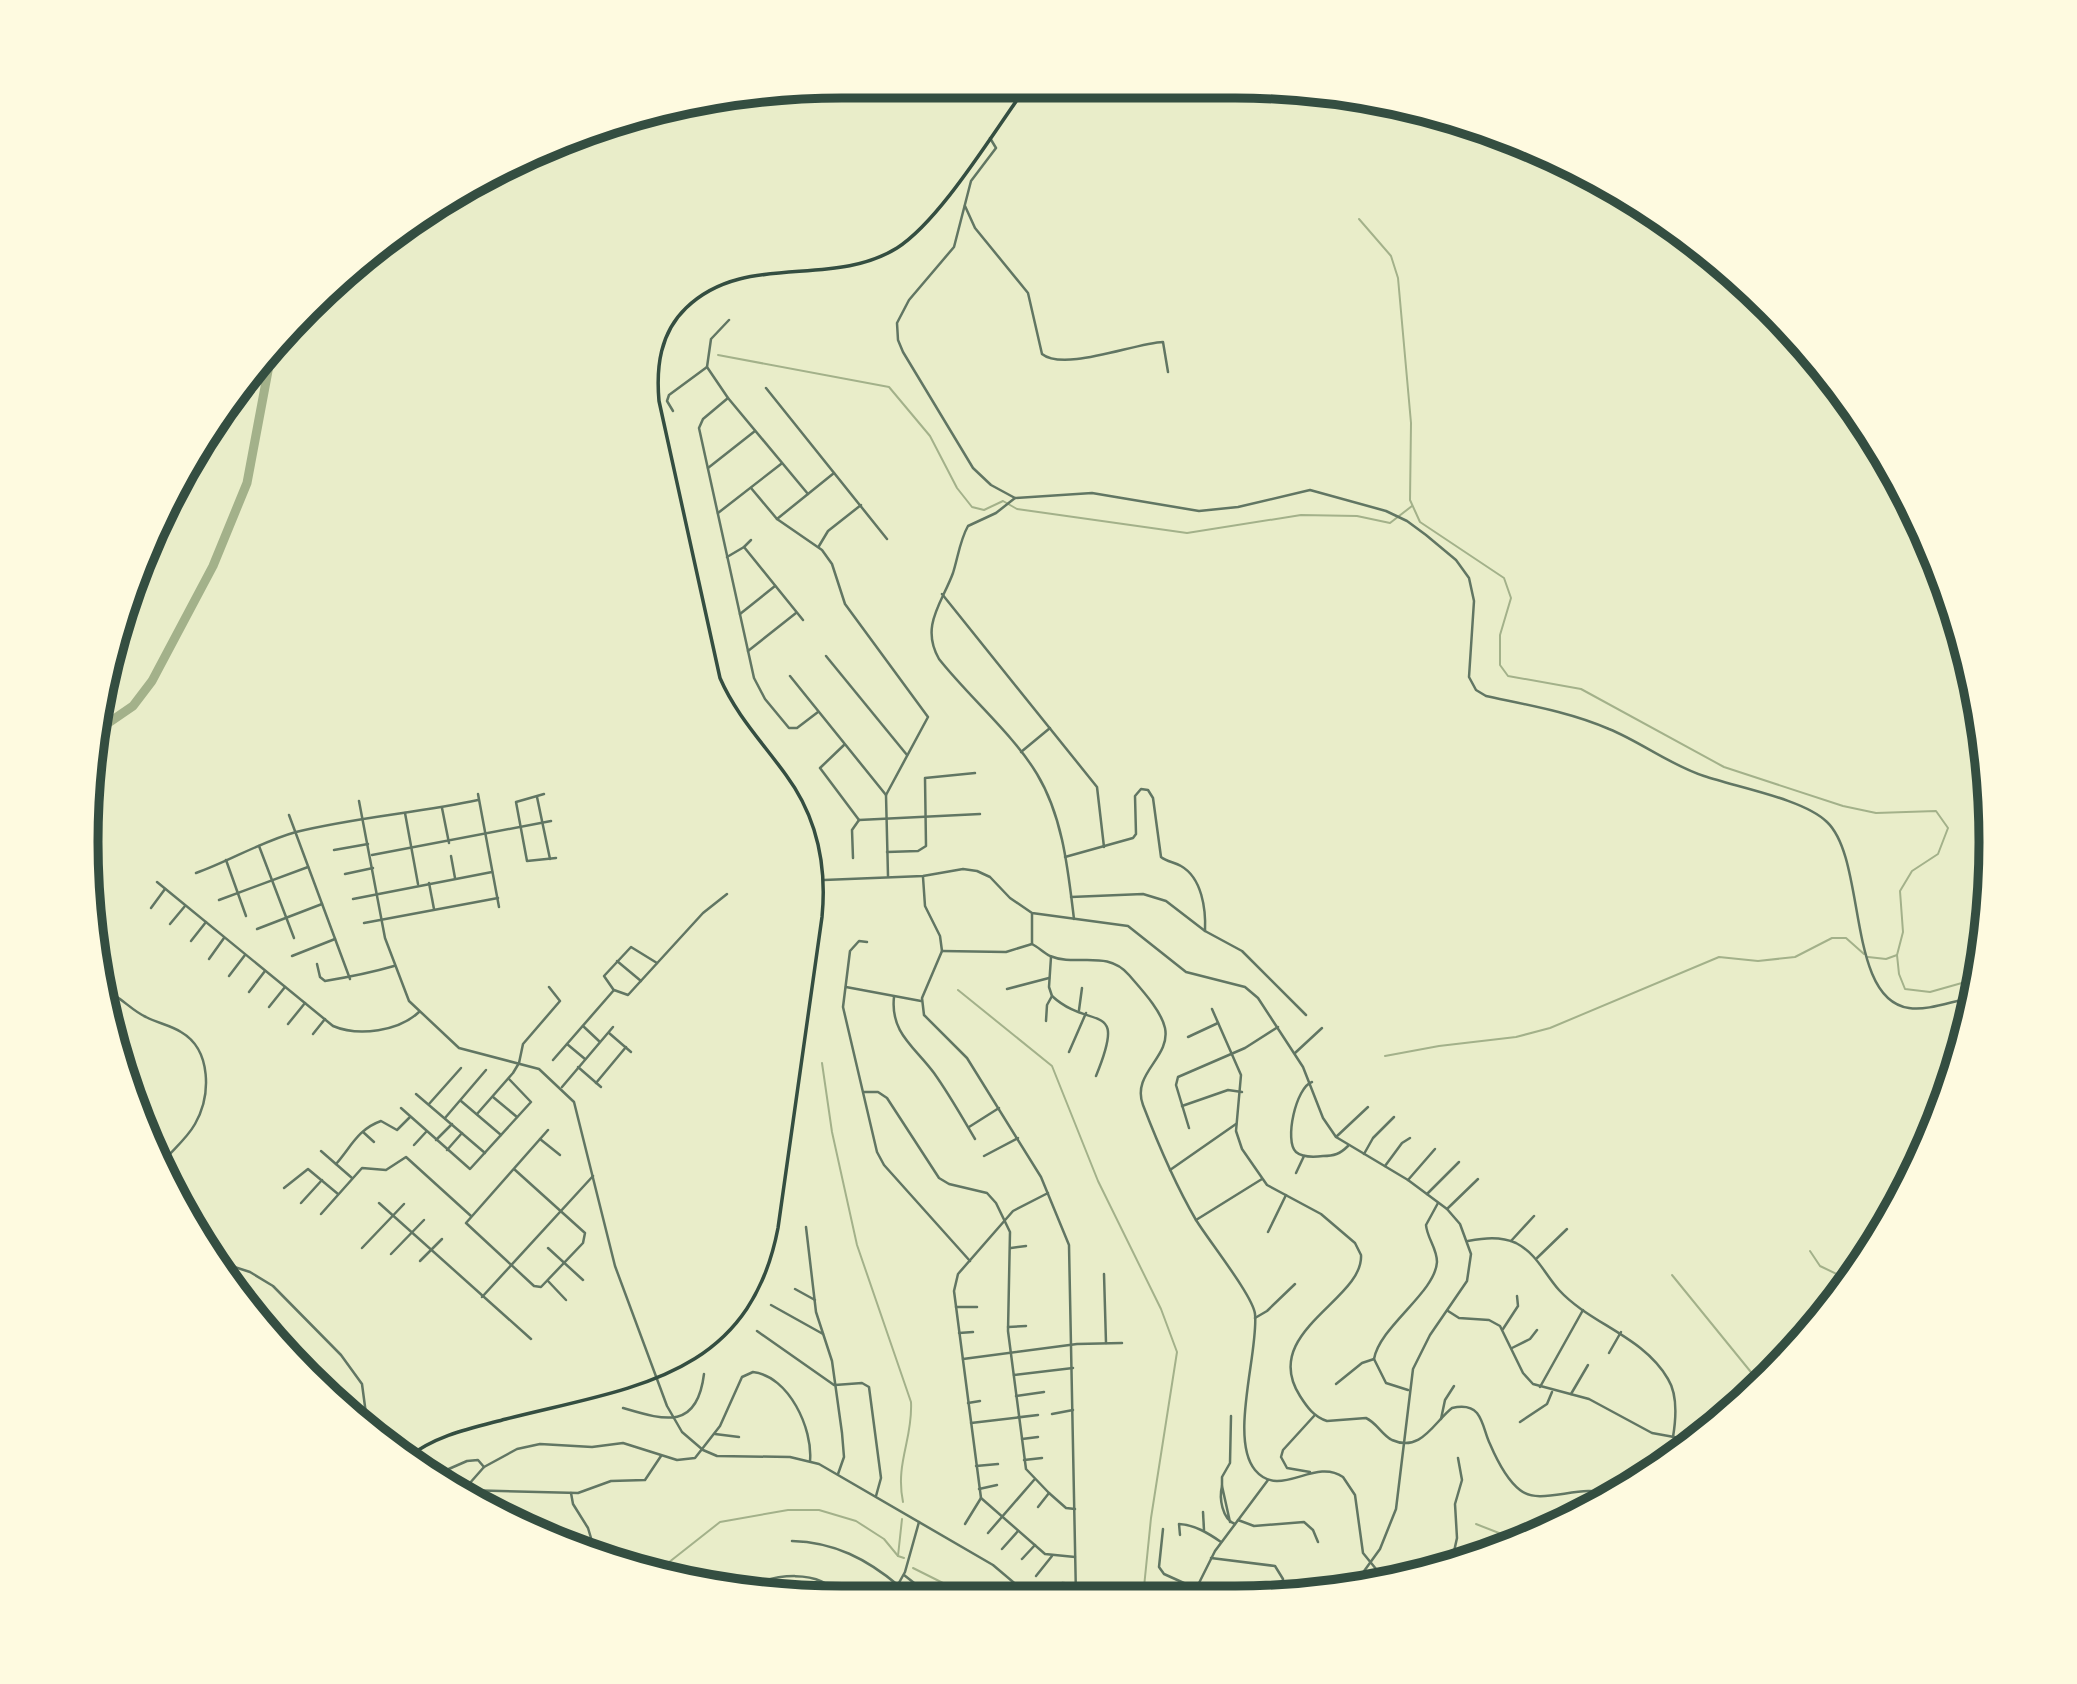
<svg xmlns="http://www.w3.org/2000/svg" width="2077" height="1684" font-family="Jost,sans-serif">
<rect width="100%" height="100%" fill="#e9edc9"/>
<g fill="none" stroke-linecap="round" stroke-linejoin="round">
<g stroke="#a3b18a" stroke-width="2">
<path d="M1359 219 1391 256 1398 278 1411 423 1410 500 1420 522 1504 578 1511 598 1500 635V665L1508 676 1581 689 1724 767 1843 806 1876 813 1936 811 1948 828 1938 854 1912 871 1900 891 1903 932 1897 955 1899 974 1905 989 1930 992 1976 979"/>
<path d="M718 355 889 387 930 436 957 488 972 507 984 510 1003 501 1017 509 1187 533 1301 515 1357 516 1390 523 1412 506"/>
<path d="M1868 957 1886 959 1897 955"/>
<path d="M958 990 1052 1066 1098 1181 1161 1309 1177 1352 1151 1518 1143 1597"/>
<path d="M1385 1056 1439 1046 1516 1037 1550 1028 1719 957 1758 961 1795 957 1832 938H1846L1864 954"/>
<path d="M822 1063 832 1132 857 1245 911 1402C913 1439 895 1463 903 1502"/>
<path d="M1810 1251 1820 1266 1847 1279"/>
<path d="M1672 1275 1759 1382"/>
<path d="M1476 1524 1517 1540"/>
<path d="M898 1556 902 1519"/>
<path d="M913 1568 971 1597"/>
<path d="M654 1574 720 1522 788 1510H819L856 1521 884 1539 898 1556 904 1558"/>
</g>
<path stroke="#a3b18a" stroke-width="9" d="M98 730 133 706 152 681 213 566 247 483 271 355"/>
<g stroke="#617663" stroke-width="2.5">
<path d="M990 138 996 148 971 181 954 247 909 300 897 323 898 340 903 352 973 468 991 485 1015 498 1092 493 1199 511 1238 507 1310 490 1386 511 1407 521 1426 535 1456 560 1469 578 1474 601 1469 677 1476 690 1486 696C1528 705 1570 712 1609 729 1641 742 1670 765 1704 776 1736 787 1804 799 1827 822 1867 860 1846 999 1909 1008 1928 1011 1952 1001 1971 998"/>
<path d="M965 206 975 228 1028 293 1042 354C1064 372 1135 343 1163 342L1168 372"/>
<path d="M729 320 711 339 707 367 728 398 808 494"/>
<path d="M766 388 887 539"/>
<path d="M728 398 703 419 699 428 754 678 765 699 789 728H797L818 712"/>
<path d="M673 411 667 401 669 395 707 367"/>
<path d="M708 468 755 431"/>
<path d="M751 488 777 519 822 550 832 564 845 604 928 717 886 795 888 876"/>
<path d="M1015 498 996 513 968 526C960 540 958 557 953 573 942 603 920 626 939 659 969 697 1013 734 1037 774 1063 817 1068 870 1074 919"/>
<path d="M718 513 781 464"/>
<path d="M777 519 834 473"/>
<path d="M819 546 828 531 861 505"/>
<path d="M744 547 751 540"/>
<path d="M727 557 744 547 803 620"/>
<path d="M942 594 1097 787 1104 847"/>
<path d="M740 614 775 586"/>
<path d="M748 651 796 613"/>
<path d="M826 656 907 755"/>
<path d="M790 676 886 795"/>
<path d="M844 745 820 768 859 820"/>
<path d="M1021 752 1050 728"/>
<path d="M478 794 499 907"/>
<path d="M544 794 516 802 527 861 556 858"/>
<path d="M537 797 550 859"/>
<path d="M359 801 385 938 409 1001 459 1048 539 1069 574 1102 615 1266 667 1406 682 1432 703 1450 717 1456 790 1457 819 1464 993 1565 1031 1597"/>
<path d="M442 808 449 843"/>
<path d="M405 813 418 884"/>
<path d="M289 815 350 979"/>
<path d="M859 820 980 814"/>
<path d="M259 846 294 938"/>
<path d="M334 850 368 844"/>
<path d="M887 852 918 851 926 846 925 778 975 773"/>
<path d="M372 855 551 821"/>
<path d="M451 856 455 878"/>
<path d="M1065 857 1133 838 1136 834 1135 796 1141 789 1148 790 1153 798 1161 857C1167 862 1175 862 1181 866 1202 878 1206 909 1205 931"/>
<path d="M853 858 852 830 859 820"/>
<path d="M226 860 246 916"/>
<path d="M196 873C230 861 260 842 296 832 356 817 418 813 478 800"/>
<path d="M345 874 373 868"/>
<path d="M923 877 925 906 940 936 942 951 922 998 924 1015 967 1058 1041 1177 1069 1245 1076 1597"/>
<path d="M824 880 923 876 963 869 977 871 990 877 1010 898 1032 913 1128 926 1186 972 1245 987 1258 998 1303 1067 1323 1118 1336 1137 1408 1180 1447 1209 1460 1224 1471 1254 1467 1281 1430 1335 1413 1369 1396 1509 1380 1549 1354 1585"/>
<path d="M157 882 333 1026C359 1037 399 1031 419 1012"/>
<path d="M429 883 434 909"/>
<path d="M1071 897 1143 894 1166 901 1205 931 1242 951 1306 1015"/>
<path d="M353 899 492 872"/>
<path d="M219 900 308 867"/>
<path d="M151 908 165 889"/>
<path d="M1032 914V944C1038 947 1044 953 1050 956 1076 967 1107 949 1129 975 1141 989 1161 1010 1165 1028 1171 1058 1131 1073 1143 1105 1158 1144 1175 1184 1196 1220 1209 1241 1253 1296 1255 1314 1259 1350 1229 1439 1255 1470 1280 1500 1314 1457 1343 1477L1355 1495 1363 1553 1385 1580"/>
<path d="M364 923 498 898"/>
<path d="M170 924 185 906"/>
<path d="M257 929 322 904"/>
<path d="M191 941 206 922"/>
<path d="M867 942 859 941 850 951 843 1007 877 1152 884 1165 970 1261"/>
<path d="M942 951 1006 952 1032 944"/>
<path d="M292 956 335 939"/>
<path d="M1051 957 1049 987 1052 996C1091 1032 1128 998 1096 1076"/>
<path d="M209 959 224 938"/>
<path d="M617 961 641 981"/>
<path d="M317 964 320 977 325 981C349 977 370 973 394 966"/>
<path d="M229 976 245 955"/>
<path d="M846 987 921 1001"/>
<path d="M100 989C118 993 130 1010 146 1017 157 1023 170 1025 181 1032 212 1050 211 1096 195 1124 186 1140 171 1151 160 1165"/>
<path d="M613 989 604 976 631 947 657 963"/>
<path d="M1007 989 1049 978"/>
<path d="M249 992 265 971"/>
<path d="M894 997C890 1033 915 1047 934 1073 949 1094 962 1117 975 1139"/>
<path d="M269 1007 285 987"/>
<path d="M1212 1009 1241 1075 1236 1131 1242 1149 1267 1185 1321 1214 1355 1243 1361 1255C1364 1300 1259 1332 1300 1396 1307 1407 1314 1417 1327 1421L1366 1418C1377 1423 1382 1435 1392 1440 1421 1453 1434 1422 1452 1408 1461 1406 1471 1406 1477 1413 1484 1422 1485 1434 1490 1444 1496 1458 1507 1480 1520 1490 1541 1507 1582 1482 1610 1495"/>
<path d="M1079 1010 1082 988"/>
<path d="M1046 1021 1047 1005 1052 996"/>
<path d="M288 1024 305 1003"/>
<path d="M583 1026 600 1042"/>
<path d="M609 1033 631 1052"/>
<path d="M313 1034 325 1019"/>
<path d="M1188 1037 1218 1023"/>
<path d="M567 1044 585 1059"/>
<path d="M1069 1052 1086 1013"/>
<path d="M1295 1053 1322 1028"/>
<path d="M553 1060 614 990 628 995 703 913 727 894"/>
<path d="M578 1067 601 1087"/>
<path d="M1312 1082C1296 1087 1284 1141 1296 1152 1303 1158 1315 1157 1323 1156 1334 1156 1340 1154 1348 1146"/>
<path d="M596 1083 626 1047"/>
<path d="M562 1087 613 1027"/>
<path d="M864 1092H878L887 1098 939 1178 949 1184 987 1193 996 1203 1010 1232 1008 1331 1026 1469 1049 1493 1066 1508 1075 1509"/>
<path d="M416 1094 485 1153"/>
<path d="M493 1097 517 1117"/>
<path d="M461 1101 501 1135"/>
<path d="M429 1104 461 1068"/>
<path d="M1182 1106 1228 1090 1242 1092"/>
<path d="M401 1108 470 1169 531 1102 509 1079"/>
<path d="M477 1114 513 1073 519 1063 523 1044 560 1001 549 987"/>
<path d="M445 1118 486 1070"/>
<path d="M969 1127 999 1108"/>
<path d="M1189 1128 1176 1085 1178 1077 1245 1048 1278 1027"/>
<path d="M363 1132 374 1142"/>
<path d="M1336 1137 1368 1107"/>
<path d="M540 1139 560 1155"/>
<path d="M436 1140 452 1124"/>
<path d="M414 1145 426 1132"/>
<path d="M447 1150 462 1133"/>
<path d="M321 1151 352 1178"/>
<path d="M1364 1154 1373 1138 1394 1117"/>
<path d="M984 1156 1018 1138"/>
<path d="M336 1164C351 1147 358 1129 381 1121L397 1130 410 1117"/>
<path d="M1385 1166 1402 1143 1410 1138"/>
<path d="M514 1169 585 1233 583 1243 541 1287 534 1286 466 1223 548 1130"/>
<path d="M1170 1170 1236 1124"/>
<path d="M1296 1173 1304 1156"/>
<path d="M1408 1180 1435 1149"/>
<path d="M284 1188 308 1169 338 1194"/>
<path d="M1048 1193 1013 1211 958 1274 954 1291 981 1498 1045 1554 1075 1557"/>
<path d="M1427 1194 1459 1162"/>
<path d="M301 1203 322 1180"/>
<path d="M379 1203 531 1339"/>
<path d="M1447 1209 1478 1179"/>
<path d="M321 1214 362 1168 386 1170 406 1157 471 1216"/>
<path d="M1196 1220 1262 1179"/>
<path d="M806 1227 816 1312 832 1361 842 1433 844 1457 838 1474"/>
<path d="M1268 1232 1286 1195"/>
<path d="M205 1238 235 1267"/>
<path d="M1468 1241C1484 1238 1500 1236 1516 1243 1537 1254 1544 1273 1559 1290 1590 1324 1643 1336 1668 1379 1678 1395 1676 1419 1673 1437"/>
<path d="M1511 1241 1534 1216"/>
<path d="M362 1248 404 1204"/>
<path d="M548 1248 583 1280"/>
<path d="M1011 1248 1026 1246"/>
<path d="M391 1254 424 1220"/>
<path d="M1537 1258 1567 1229"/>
<path d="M420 1261 442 1239"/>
<path d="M222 1263 250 1272 273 1286 341 1355 362 1384 368 1429"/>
<path d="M1104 1274 1106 1343"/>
<path d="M548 1281 566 1300"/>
<path d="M795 1289 815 1300"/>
<path d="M482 1297 593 1176"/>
<path d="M771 1305 823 1334"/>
<path d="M956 1307H977"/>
<path d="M1448 1311 1459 1318 1489 1320 1500 1326 1523 1373 1533 1384 1589 1399 1652 1433 1696 1441"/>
<path d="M1255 1318 1267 1311 1295 1284"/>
<path d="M1008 1327 1026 1326"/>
<path d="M1503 1329 1518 1306 1517 1296"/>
<path d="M757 1331 834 1385"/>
<path d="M959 1333 973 1332"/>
<path d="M1512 1348 1530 1339 1537 1330"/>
<path d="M1609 1353 1621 1332"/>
<path d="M963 1359 1077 1344 1122 1343"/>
<path d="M1014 1375 1073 1368"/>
<path d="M1336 1384 1362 1363 1374 1359"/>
<path d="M835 1385 862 1383 869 1387 881 1478 876 1496"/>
<path d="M1540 1387 1583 1310"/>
<path d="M1408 1390 1386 1383 1374 1359C1380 1326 1435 1293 1437 1262 1437 1248 1427 1238 1426 1225L1438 1203"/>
<path d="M1571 1394 1588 1365"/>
<path d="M1016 1396 1044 1392"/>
<path d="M968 1403 980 1401"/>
<path d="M623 1408C664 1420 697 1431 704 1374"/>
<path d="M1052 1414 1073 1410"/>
<path d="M1441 1419 1445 1400 1454 1386"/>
<path d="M1520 1422 1547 1404 1552 1392"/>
<path d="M971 1423 1038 1415"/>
<path d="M715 1434 739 1437"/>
<path d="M1022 1439 1038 1437"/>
<path d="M1024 1460 1042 1458"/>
<path d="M976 1466 998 1464"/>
<path d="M1310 1472 1287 1468 1281 1457 1283 1450 1314 1416"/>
<path d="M435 1475 467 1461 478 1460 484 1467"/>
<path d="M1222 1486V1477L1230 1463 1231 1416"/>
<path d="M979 1489 997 1485"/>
<path d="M464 1490 578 1493 611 1481 645 1480 661 1456"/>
<path d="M462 1492 484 1467 517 1449 540 1444 592 1447 623 1443 677 1460 695 1458 720 1426 742 1377 753 1372C789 1376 813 1429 810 1461"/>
<path d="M571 1493 573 1504 588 1528 594 1548"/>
<path d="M1038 1507 1049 1493"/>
<path d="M1203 1512 1204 1530"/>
<path d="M1238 1520 1254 1526 1304 1522 1313 1530 1318 1542"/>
<path d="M1230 1522 1222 1486C1219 1498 1222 1519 1235 1524"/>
<path d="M517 1524 533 1525 554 1533"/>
<path d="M965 1524 981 1498"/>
<path d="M1163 1529 1159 1567 1164 1574 1195 1588"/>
<path d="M988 1533 1034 1480"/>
<path d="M1180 1535 1179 1524C1195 1525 1208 1533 1221 1542"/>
<path d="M792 1541C834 1542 867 1559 899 1586"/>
<path d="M1002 1549 1018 1531"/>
<path d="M1211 1558 1275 1566 1283 1579 1279 1597"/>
<path d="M1022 1559 1035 1545"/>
<path d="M1451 1565 1457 1538 1455 1504 1462 1480 1458 1458"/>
<path d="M904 1575 932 1597"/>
<path d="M1036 1576 1052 1556"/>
<path d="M744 1589C774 1574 818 1567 842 1597"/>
<path d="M895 1592 900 1597"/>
<path d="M1050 1596 1062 1583 1076 1584"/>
<path d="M891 1597 905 1572 919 1522"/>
<path d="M1192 1597 1215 1551 1268 1480"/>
</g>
<path stroke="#344e41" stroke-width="3.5" d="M407 1458C436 1435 472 1428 506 1419 631 1387 749 1379 778 1228L822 917C827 866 817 817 786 775 763 743 736 715 720 678L659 401C656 367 660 333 686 308 745 251 831 289 897 248 941 220 994 131 1027 86"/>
</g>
<path d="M0 0H2077V1684H0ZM842 98H1235A744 744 0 0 1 1979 842V842A744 744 0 0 1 1235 1586H842A744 744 0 0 1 98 842V842A744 744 0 0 1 842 98Z" fill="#fefae0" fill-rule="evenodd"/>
<path fill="none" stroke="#344e41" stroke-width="9" d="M842 98H1235A744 744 0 0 1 1979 842V842A744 744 0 0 1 1235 1586H842A744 744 0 0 1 98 842V842A744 744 0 0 1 842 98Z"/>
</svg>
